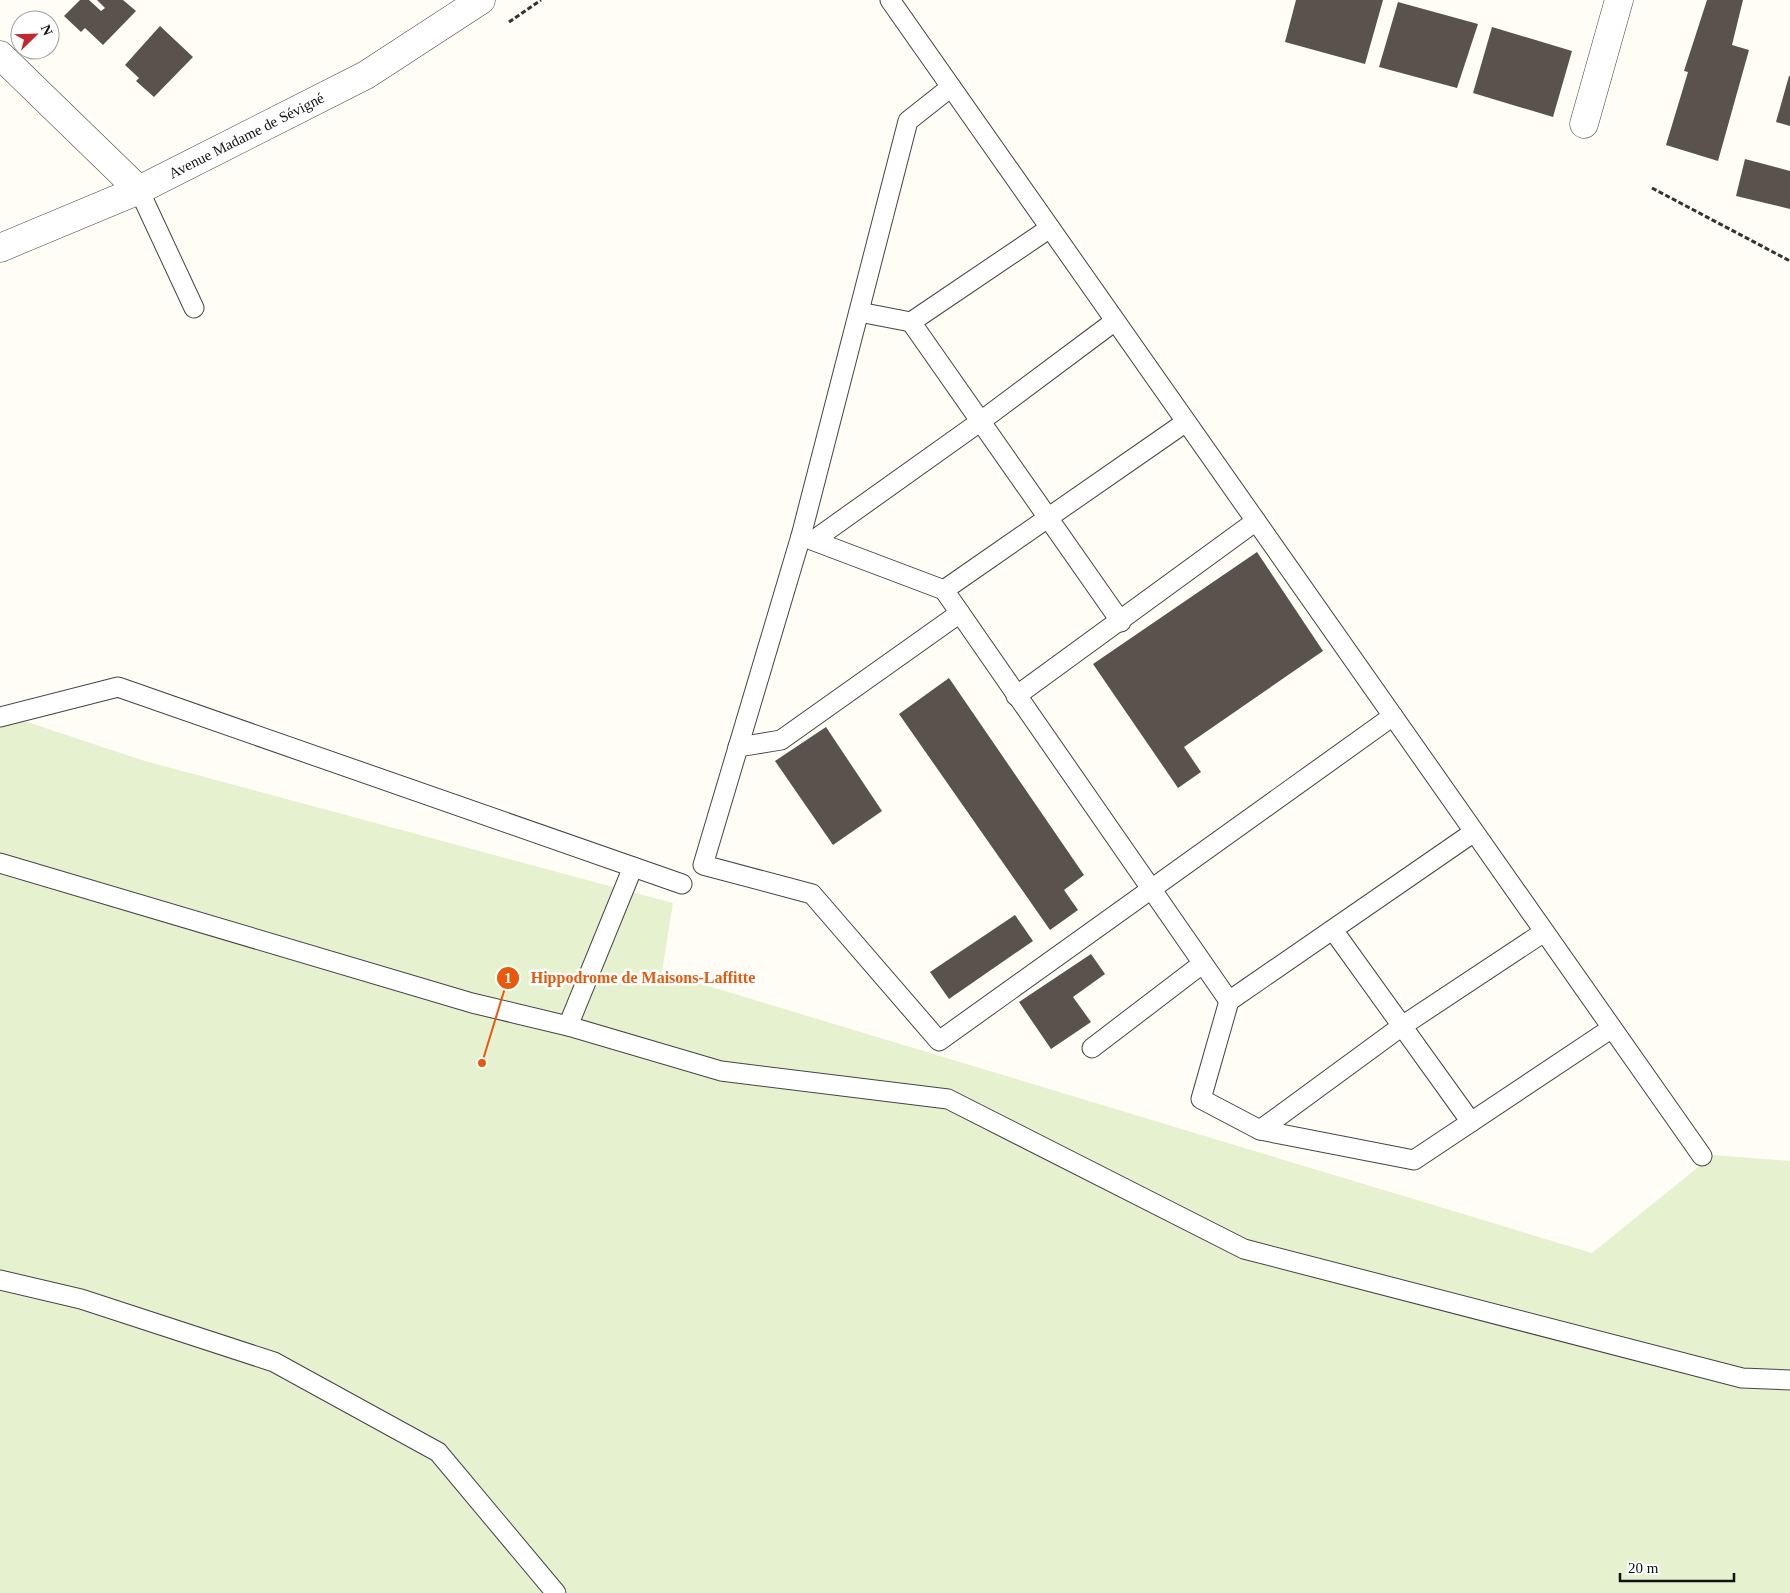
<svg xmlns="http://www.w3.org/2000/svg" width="1790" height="1593" font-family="'Times New Roman',serif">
<rect width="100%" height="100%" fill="#fffdf5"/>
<path fill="#e6f2cf" d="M0 713 145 761 673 903 662 972 1592 1253 1713 1155 1790 1161V1593H0Z"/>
<g fill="#5a524d">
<path d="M80 0H89L101 11 105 8 97 0H123L136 11 103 45 85 28 81 32 64 16Z"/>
<path d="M1296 0H1383L1365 64 1285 42Z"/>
<path d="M1707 0H1743L1732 45 1749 50 1718 161 1666 145 1688 72 1684 71Z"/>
<path d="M1398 2 1478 24 1457 88 1379 67Z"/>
<path d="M160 26 193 57 154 97 136 81 139 78 125 65Z"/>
<path d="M1492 27 1572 51 1553 117 1473 93Z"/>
<path d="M1789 76H1790V126L1776 122Z"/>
<path d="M1745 159 1790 171V209L1736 196Z"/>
<path d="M1257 552 1323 651 1184 747 1201 772 1178 788 1093 664Z"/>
<path d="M949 678 1084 875 1064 890 1078 910 1050 930 899 714Z"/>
<path d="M826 727 882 811 833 845 775 761Z"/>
<path d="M1015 915 1033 941 949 999 930 972Z"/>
<path d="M1091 954 1105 974 1073 997 1091 1022 1051 1049 1019 1002Z"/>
</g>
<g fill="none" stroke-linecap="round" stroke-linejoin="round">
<defs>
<g id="service">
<path d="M890 0 1702 1156"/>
<path d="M951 87 908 121 801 536 703 865 812 894 939 1041 1393 716"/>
<path d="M139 190 194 308"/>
<path d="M1050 228 911 322 1121 622"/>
<path d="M859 312 911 322"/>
<path d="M801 536 944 590 1229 1001"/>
<path d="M814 540 981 421 1115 321"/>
<path d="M944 590 1186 422"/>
<path d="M1016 696 1256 521"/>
<path d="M0 717 118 687 682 884"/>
<path d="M738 747 781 740 960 613"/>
<path d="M1474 832 1229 1001 1201 1099 1260 1130 1414 1160 1612 1028"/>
<path d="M0 863 472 1003 568 1026 721 1071 948 1099 1244 1249 1742 1378 1790 1380"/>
<path d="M1333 930 1471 1122"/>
<path d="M568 1026 633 867"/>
<path d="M1092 1048 1202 964"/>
<path d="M1260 1130 1402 1026 1544 932"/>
<path d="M0 1280 81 1299 274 1362 438 1452 556 1593"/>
</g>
<g id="minor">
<path d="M0 55 139 190"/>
<path d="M1584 124 1619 0"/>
<path id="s1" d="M0 248 139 190 366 75 481 0"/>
</g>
</defs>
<use href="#service" stroke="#444" stroke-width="21"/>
<use href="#minor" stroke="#444" stroke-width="29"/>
<g stroke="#333" stroke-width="3" stroke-dasharray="5 2.5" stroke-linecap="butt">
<path d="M509 22 541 0"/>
<path d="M1652 188 1790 261"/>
</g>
<use href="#service" stroke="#fff" stroke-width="19"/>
<use href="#minor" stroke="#fff" stroke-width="28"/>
</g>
<g text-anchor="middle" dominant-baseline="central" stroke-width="5" stroke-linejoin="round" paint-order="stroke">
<g font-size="15" fill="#111" stroke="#fff">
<text stroke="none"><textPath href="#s1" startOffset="271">Avenue Madame de Sévigné</textPath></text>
</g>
</g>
<path fill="none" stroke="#e8590c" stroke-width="2" d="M482 1063L508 978"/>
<g fill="#e8590c" stroke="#fff" stroke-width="2">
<circle cx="482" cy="1063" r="5"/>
<circle cx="508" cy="978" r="12"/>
</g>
<g font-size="15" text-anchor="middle" font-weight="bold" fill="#fff">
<text x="508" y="983">1</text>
</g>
<g font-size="16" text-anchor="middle" font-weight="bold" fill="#e8590c" stroke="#fff" stroke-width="5" stroke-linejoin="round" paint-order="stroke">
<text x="643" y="983">Hippodrome de Maisons-Laffitte</text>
</g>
<g transform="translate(35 35) rotate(67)"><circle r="24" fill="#ffffff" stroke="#a0a0a0"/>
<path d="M0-4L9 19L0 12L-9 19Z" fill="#c4262e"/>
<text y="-8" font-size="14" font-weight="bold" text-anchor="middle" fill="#111111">N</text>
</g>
<path d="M1620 1573v8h114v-8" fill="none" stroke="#111111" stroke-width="2.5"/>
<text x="1628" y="1573" font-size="15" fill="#111111" stroke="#ffffff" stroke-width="4" paint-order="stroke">20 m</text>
</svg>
